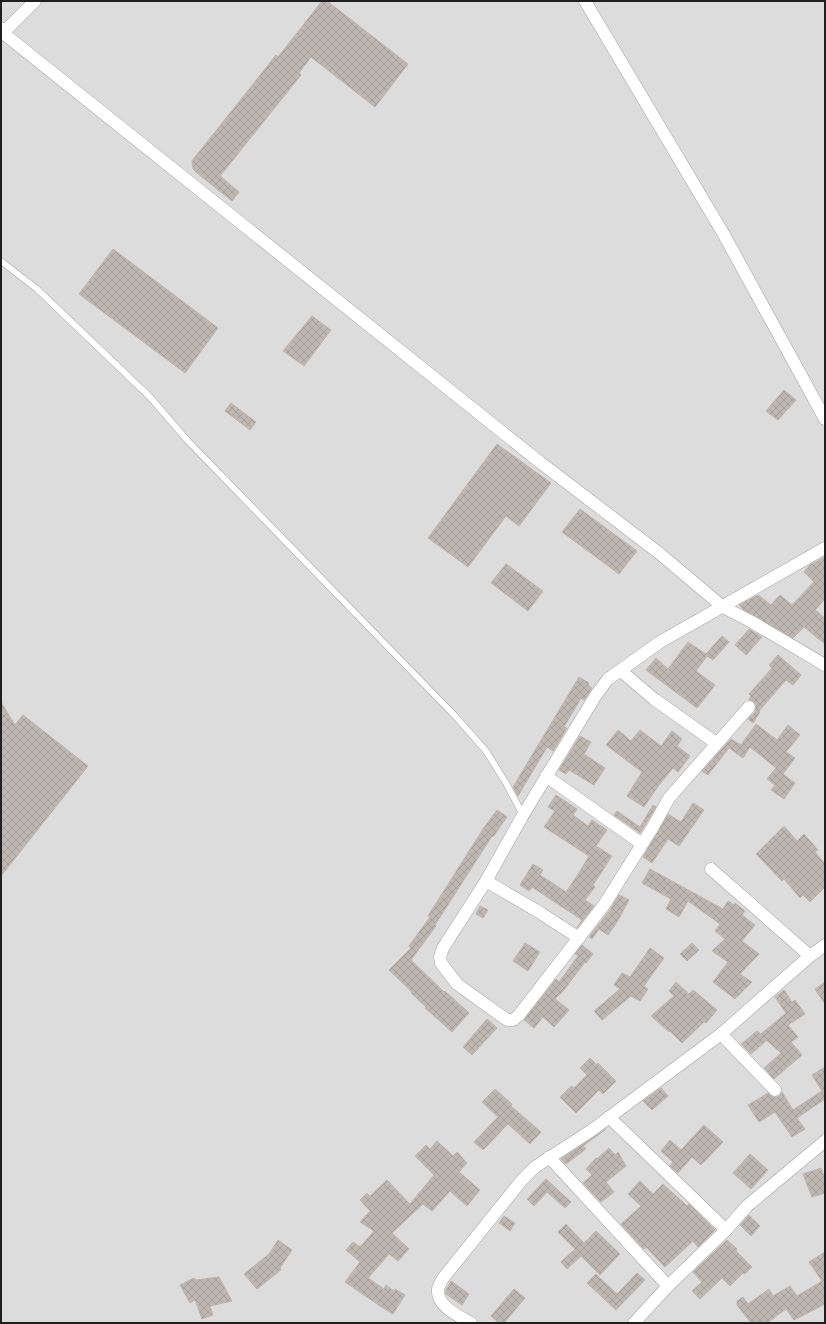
<svg xmlns="http://www.w3.org/2000/svg" width="826" height="1324" font-family="Mulish,sans-serif">
<defs>
<pattern id="building-cross-hatch" width="8" height="8" patternUnits="userSpaceOnUse"><rect width="8" height="8" fill="#bfb8b2"/><path d="M0 0l8 8M0 8l8-8" fill="none" stroke="#a49e99"/></pattern>
</defs>
<rect width="100%" height="100%" fill="#efece6"/>
<rect fill="#dddcdc" x="1" y="1" width="824" height="1322"/>
<g fill="url(#building-cross-hatch)" stroke="#c0b3a9">
<path d="M322 1H327L408 64 375 107 311 57 299 73 301 75 220 176 239 192 232 201 197 173 193 169 192 161 276 55 278 57Z"/>
<path d="M113 249 218 328 185 373 79 294Z"/>
<path d="M312 316 331 330 304 366 283 351Z"/>
<path d="M784 390 796 400 778 420 766 411Z"/>
<path d="M231 403 256 422 250 430 225 411Z"/>
<path d="M497 444 551 483 519 526 506 516 468 567 428 538Z"/>
<path d="M580 509 637 551 619 574 562 532Z"/>
<path d="M825 557V599L815 610 825 618V644L804 627 793 638 744 610 739 605 758 595 771 605 780 595 792 605 814 582 804 572 810 565Z"/>
<path d="M506 564 543 591 528 611 491 583Z"/>
<path d="M749 629 762 637 746 655 735 645Z"/>
<path d="M722 636 729 642 713 660 707 656 696 671 715 685 697 708 646 670 656 658 668 669 688 642 706 654Z"/>
<path d="M778 655 801 675 793 685 786 680 759 711 760 712 753 723 748 719 755 712 756 705 754 701 749 700 751 696 749 694 772 668 769 665Z"/>
<path d="M579 677 589 683 588 685 592 688 584 700 581 698 564 727 567 728 553 751 547 747 518 796 513 787Z"/>
<path d="M1 702 15 725 23 715 88 766 1 876Z"/>
<path d="M756 724 777 740 788 725 800 735 786 752 795 758 783 774 795 783 784 799 771 790 775 785 767 779 776 768 750 747 743 758 729 748 708 775 702 771 731 739 741 745Z"/>
<path d="M618 730 631 741 640 730 661 746 672 731 682 739 677 746 690 756 678 772 673 768 659 785 644 807 627 796 642 772 606 745Z"/>
<path d="M580 736 591 742 584 754 605 768 594 785 569 770 566 774 559 770Z"/>
<path d="M556 795 577 809 573 815 588 826 592 820 607 830 596 846 612 856 593 885 595 887 585 900 594 906 577 928 582 920 532 887 529 891 520 885 533 864 543 870 540 875 566 892 579 873 589 856 544 827 555 811 548 807Z"/>
<path d="M693 803 704 810 679 846 668 839 652 863 643 857 668 814 681 822Z"/>
<path d="M653 805 656 807 640 833 614 815 617 811 640 827Z"/>
<path d="M497 810 507 817 493 837 492 836 435 925 436 926 411 960 444 992 445 991 469 1013 452 1032 425 1008 426 1007 411 993 412 992 389 970 411 948 409 946 430 917 428 916 483 829Z"/>
<path d="M784 826 797 841 804 834 818 850 815 852 825 864V887L810 902 803 895 800 898 784 879 782 881 756 854Z"/>
<path d="M650 869 723 909 728 901 734 905 735 903 745 911 742 915 755 925 742 941 759 954 740 974 752 982 735 999 713 982 728 962 712 951 725 939 715 931 720 924 688 901 679 917 666 909 671 899 642 883Z"/>
<path d="M619 895 629 900 617 922 608 935 599 929 592 939 589 937 610 910Z"/>
<path d="M480 906 488 910 483 918 476 914Z"/>
<path d="M525 943 540 952 528 971 513 961Z"/>
<path d="M692 943 699 950 687 961 680 954Z"/>
<path d="M582 945 593 954 586 963 585 962 564 990 555 999 569 1010 554 1027 543 1017 534 1028 524 1020 556 979 559 982 578 956 575 954Z"/>
<path d="M650 948 664 958 644 986 648 989 640 1001 631 996 602 1020 594 1011 620 989 614 985 622 973 630 977Z"/>
<path d="M676 982 689 994 693 990 717 1010 706 1023 704 1022 682 1043 670 1031 669 1032 651 1016 674 996 669 991Z"/>
<path d="M825 982V1004L815 989Z"/>
<path d="M784 990 792 1002 795 1000 805 1014 788 1025 798 1037 791 1042 802 1055 774 1079 764 1068 781 1053 764 1038 766 1041 751 1054 741 1044 757 1031 761 1034 786 1013 775 997Z"/>
<path d="M487 1019 497 1028 472 1055 463 1047Z"/>
<path d="M590 1058 597 1065 598 1063 616 1081 603 1094 599 1090 576 1113 560 1097 571 1086 574 1088 587 1075 580 1068Z"/>
<path d="M825 1067V1099L797 1118 805 1129 792 1137 775 1112 759 1122 748 1105 768 1093 773 1097H776L780 1096 782 1092 793 1110 822 1091 812 1075Z"/>
<path d="M661 1088 668 1096 652 1110 643 1101Z"/>
<path d="M495 1089 512 1104 511 1106 541 1132 530 1144 508 1124 483 1150 474 1142 498 1117 482 1102Z"/>
<path d="M704 1125 723 1142 701 1165 692 1157 678 1173 670 1166 673 1162 661 1151 670 1140 681 1150Z"/>
<path d="M606 1129 583 1146 586 1149 566 1164 561 1159Z"/>
<path d="M437 1141 453 1156 457 1152 467 1163 459 1172 480 1190 467 1206 450 1191 432 1211 423 1204 392 1233 409 1249 398 1261 389 1254 368 1278 384 1289 386 1285 394 1291 395 1289 405 1295 393 1314 380 1306 345 1282 360 1262 346 1250 353 1242 360 1247 374 1231 360 1222 370 1211 360 1200 367 1193 370 1196 387 1180 410 1204 434 1175 415 1156 426 1145 430 1149Z"/>
<path d="M609 1148 615 1155 618 1152 626 1166 606 1182 614 1192 601 1202 583 1183 592 1175 586 1169 596 1158 597 1159Z"/>
<path d="M750 1154 768 1170 751 1189 733 1173Z"/>
<path d="M821 1168 825 1179V1193L812 1197 803 1174Z"/>
<path d="M546 1179 571 1202 565 1208 547 1192 534 1206 527 1199Z"/>
<path d="M640 1181 653 1194 663 1184 687 1206 689 1204 715 1230 698 1247 693 1241 665 1267 646 1247 644 1249 621 1224 641 1206 628 1194Z"/>
<path d="M749 1215 760 1226 751 1236 740 1225Z"/>
<path d="M504 1216 515 1223 510 1231 499 1223Z"/>
<path d="M566 1224 584 1243 596 1231 620 1254 600 1275 581 1256 567 1269 561 1262 575 1249 558 1232Z"/>
<path d="M278 1240 292 1250 280 1268 281 1270 257 1289 244 1274 269 1254Z"/>
<path d="M727 1240 737 1249 736 1251 752 1267 745 1274 743 1273 730 1286 722 1278 700 1299 692 1291 702 1282 693 1272Z"/>
<path d="M825 1252V1304L794 1320 786 1309 767 1323H751L737 1305V1301L743 1297 748 1304 769 1289 773 1296 790 1286 797 1296 822 1281 809 1262Z"/>
<path d="M637 1273 645 1280 616 1310 587 1283 596 1274 617 1294Z"/>
<path d="M219 1277 232 1301 210 1306 213 1315 202 1319 195 1300 190 1303 180 1285 194 1278 196 1280Z"/>
<path d="M451 1281 469 1294 462 1305 446 1294V1290Z"/>
<path d="M514 1289 525 1298 504 1323H499L491 1316Z"/>
</g>
<g fill="none" stroke-linecap="round" stroke-linejoin="round">
<defs>
<path id="service" d="M1 261 37 289 150 397 187 440 456 717 486 751 506 783 523 815"/>
<g id="minor">
<path d="M585 1 723 233 825 419"/>
<path d="M1 28 3 33 541 463 659 553 723 607 752 622 825 665"/>
<path d="M3 33 35 1"/>
<path d="M621 671 654 699 716 743"/>
<path d="M749 707 669 798 653 827 604 905 519 1015 513 1020H507L457 984 441 963 440 957 443 948 486 881 523 815 596 695 608 679 660 642 825 548"/>
<path d="M546 776 642 844"/>
<path d="M711 869 810 956"/>
<path d="M486 881 539 912 579 938"/>
<path d="M721 1034 775 1090"/>
<path d="M609 1117 726 1230"/>
<path d="M549 1157 668 1286"/>
<path d="M471 1323C459 1316 436 1306 438 1289 439 1285 442 1280 444 1277L522 1180 535 1167 592 1130 721 1034 810 956 825 945"/>
<path d="M634 1323 668 1286 726 1230 747 1206 825 1141"/>
</g>
</defs>
<use href="#service" stroke="#a3a3a3" stroke-width="7"/>
<use href="#minor" stroke="#a3a3a3" stroke-width="13"/>
<use href="#service" stroke="#fff" stroke-width="6"/>
<use href="#minor" stroke="#fff" stroke-width="12"/>
</g>
<rect width="826" height="1324" fill="none" stroke="#1f1f1f" stroke-width="4"/>
</svg>
